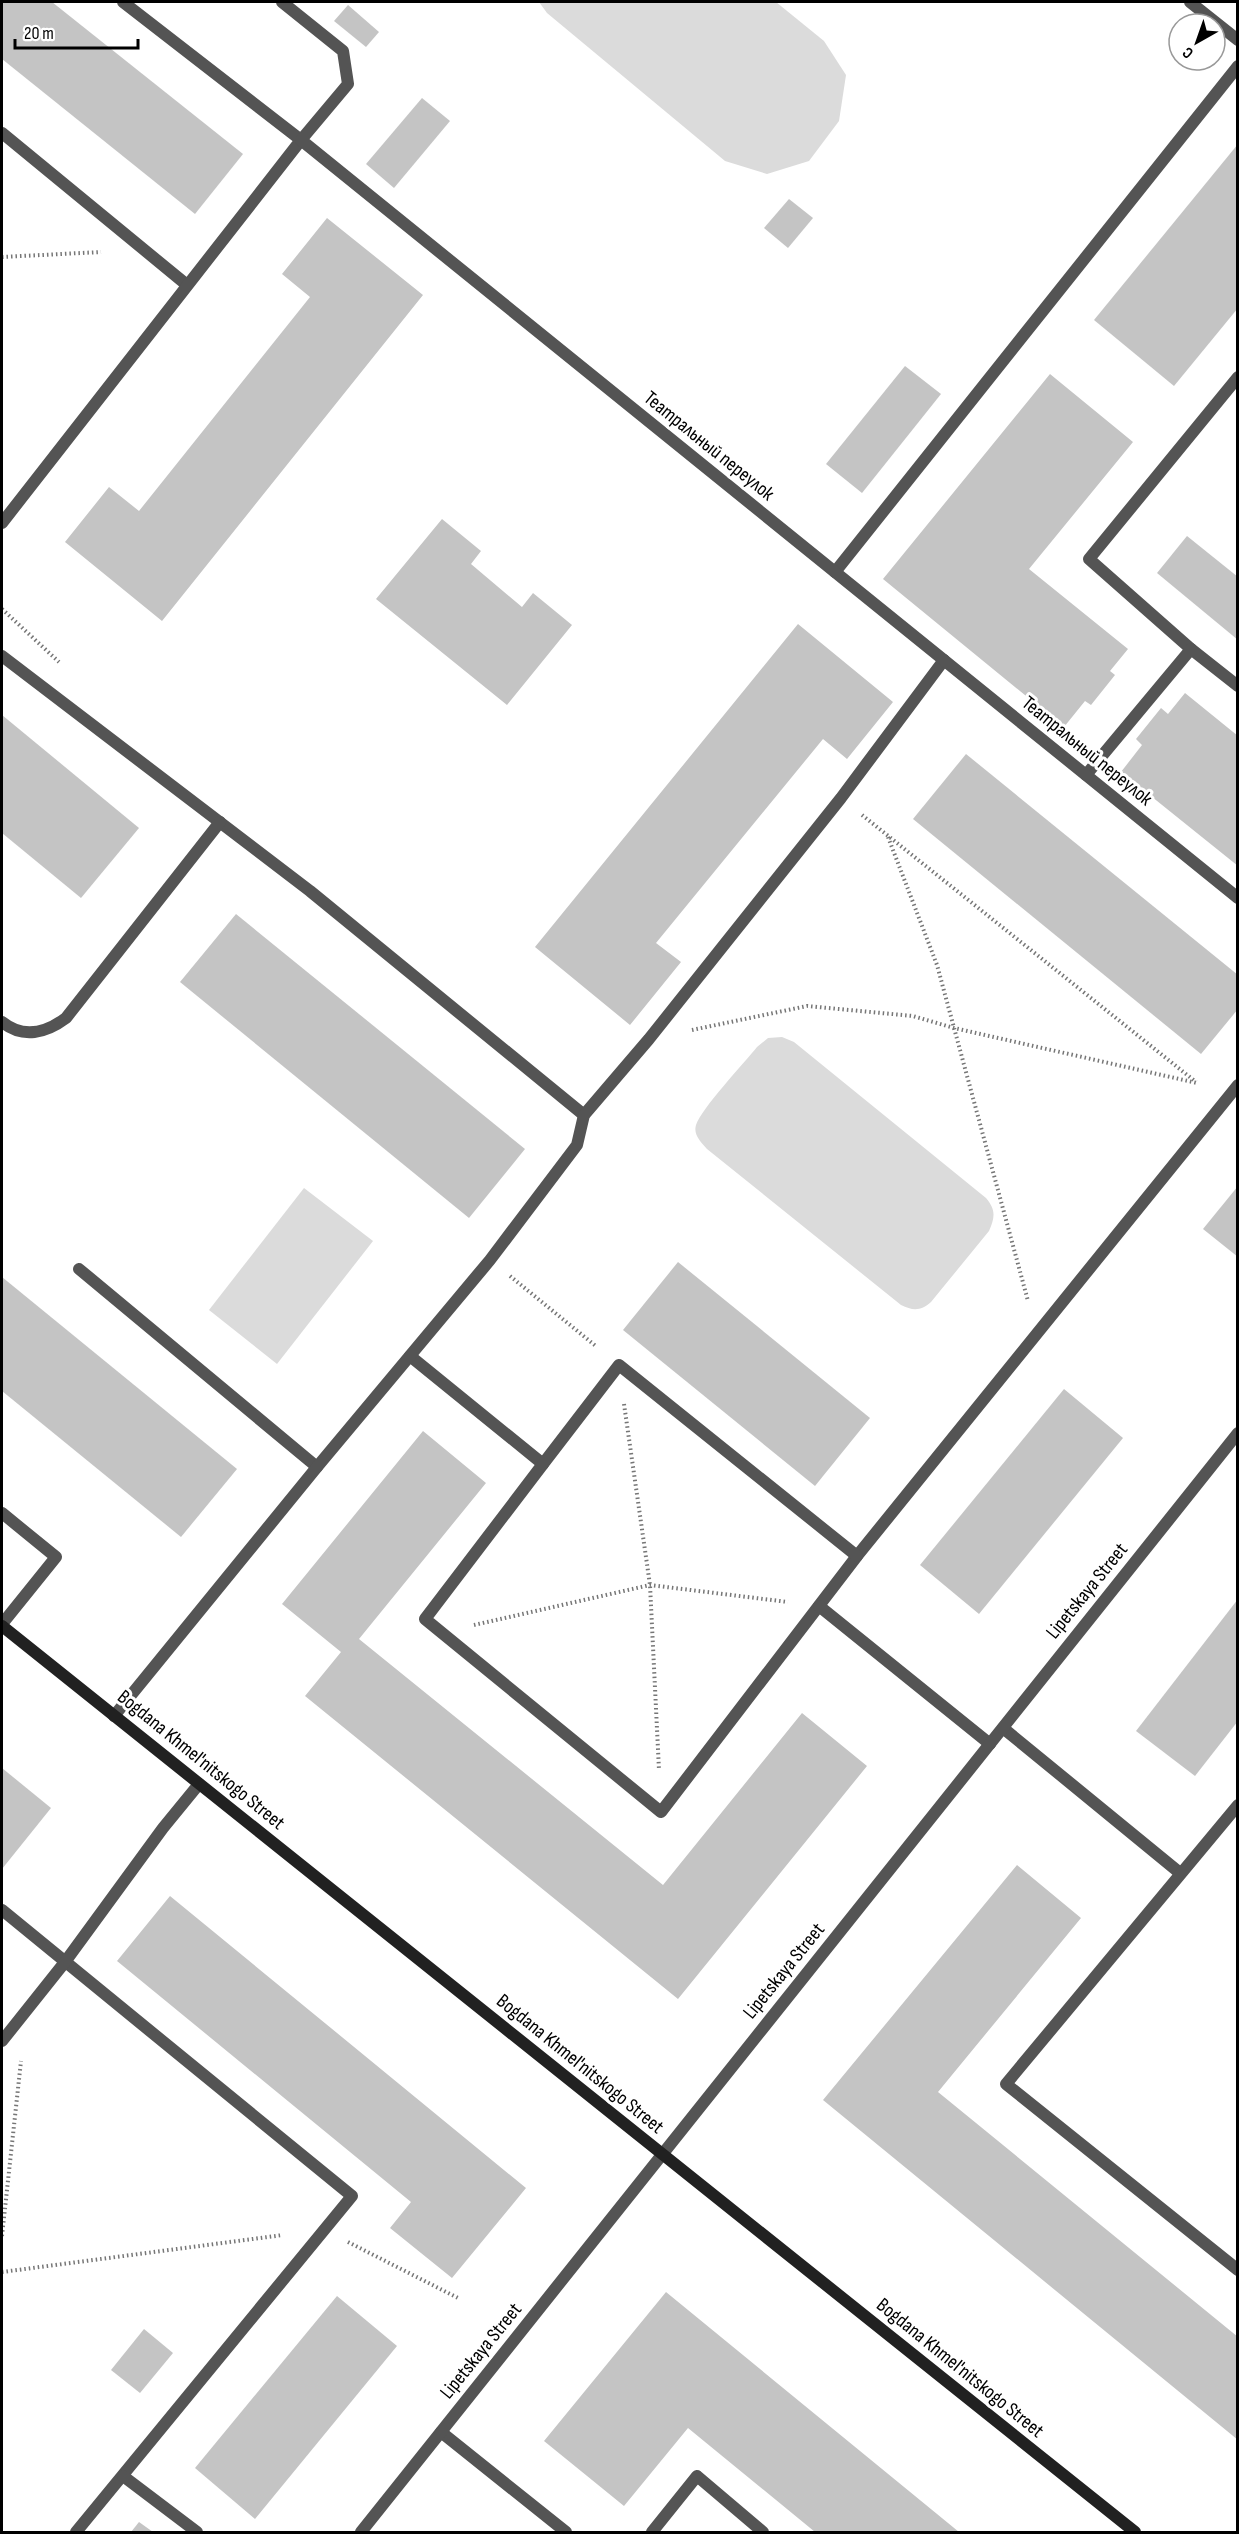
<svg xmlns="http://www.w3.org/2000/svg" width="1239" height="2534" font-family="'Sofia Sans Condensed',sans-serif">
<rect width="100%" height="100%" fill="#fff"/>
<g fill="#dbdbdb">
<path d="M539 2H776L824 41 846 75 839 121 809 161 767 174 725 161 547 13Z"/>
<path d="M782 1037 794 1042 986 1198C996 1210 995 1217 989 1231L931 1302C921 1311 913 1311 901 1305L707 1149C701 1142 693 1135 696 1125 701 1109 745 1062 757 1047L768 1038Z"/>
<path d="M304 1188 373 1241 277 1364 209 1310Z"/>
</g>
<g fill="#c4c4c4">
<path d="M2 2H52L243 154 195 214 2 59Z"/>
<path d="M348 5 379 32 366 47 334 21Z"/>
<path d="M422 98 450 121 394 188 366 164Z"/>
<path d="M1238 144V308L1174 386 1094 320Z"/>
<path d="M789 199 813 218 788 248 764 228Z"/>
<path d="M327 218 423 295 162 621 65 542 109 487 139 511 310 297 282 274Z"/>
<path d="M905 366 941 394 862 493 826 464Z"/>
<path d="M1050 374 1133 442 1029 569 1128 649 1110 671 1115 675 1091 705 1085 701 1064 727 883 579Z"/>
<path d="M442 519 481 551 471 564 522 607 533 593 572 625 507 705 376 599Z"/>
<path d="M1187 536 1238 577V640L1157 573Z"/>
<path d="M798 624 893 702 847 759 823 739 656 943 681 962 630 1025 535 947Z"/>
<path d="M1185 693 1238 736V866L1121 772 1142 745 1136 739 1161 708 1168 714Z"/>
<path d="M2 715 139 828 81 898 2 833Z"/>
<path d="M966 754 1238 975V1009L1201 1054 913 819Z"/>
<path d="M236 914 525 1149 469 1218 180 982Z"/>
<path d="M1238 1186V1257L1203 1229Z"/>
<path d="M678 1262 870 1418 815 1486 623 1330Z"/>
<path d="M2 1277 237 1469 181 1537 2 1391Z"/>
<path d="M1064 1389 1123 1438 979 1614 920 1565Z"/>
<path d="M423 1431 486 1483 359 1639 663 1885 802 1713 867 1766 678 1999 305 1696 341 1652 282 1604Z"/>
<path d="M1238 1599V1721L1195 1776 1136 1731Z"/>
<path d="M2 1768 51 1808 2 1869Z"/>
<path d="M1017 1865 1081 1918 938 2092 1238 2337V2440L823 2100Z"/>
<path d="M170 1896 526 2188 452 2278 390 2228 411 2202 117 1961Z"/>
<path d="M666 2292 959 2532H815L688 2428 624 2506 544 2441Z"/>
<path d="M337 2296 397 2346 255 2519 195 2468Z"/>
<path d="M144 2329 173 2353 140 2393 111 2370Z"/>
<path d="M139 2522 153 2532H131Z"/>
</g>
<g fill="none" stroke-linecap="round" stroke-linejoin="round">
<g stroke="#767676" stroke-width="4" stroke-dasharray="1.5 3" stroke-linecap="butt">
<path d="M2 257 101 252"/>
<path d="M2 609 59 662"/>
<path d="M862 815 1196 1082"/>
<path d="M888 837 937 965 1028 1301"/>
<path d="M692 1030 807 1006 913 1016 954 1028 1197 1083"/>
<path d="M510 1276 597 1347"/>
<path d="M624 1404 650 1585 659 1770"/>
<path d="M474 1625 650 1585 788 1602"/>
<path d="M2 2236 21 2061"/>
<path d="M348 2242 458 2298"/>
<path d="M2 2272 283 2235"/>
</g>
<g stroke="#545454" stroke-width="12">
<path d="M1190 2 1238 40"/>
<path d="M2 133 187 285"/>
<path d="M2 523 301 140 123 2"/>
<path d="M835 572 1238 66"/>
<path d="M1191 649 1089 559 1238 377"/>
<path d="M2 656 310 891 584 1115"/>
<path d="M1086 775 1191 649 1238 686"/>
<path d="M2 1022C23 1039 46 1033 66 1018L220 822"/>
<path d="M79 1269 317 1467"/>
<path d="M410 1356 543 1464 425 1619 661 1812 857 1556 1238 1085"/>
<path d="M543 1464 619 1365 857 1556"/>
<path d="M2 1513 56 1557 2 1624"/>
<path d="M819 1606 990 1744"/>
<path d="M114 1716 317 1467 490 1260 577 1145 584 1115 649 1039 841 798 944 660"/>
<path d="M1003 1728 1180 1873"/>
<path d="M1238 1805 1006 2084 1238 2270"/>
<path d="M2 1910 352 2196 76 2532"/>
<path d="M2 2041 65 1962 163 1828 199 1784"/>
<path d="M441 2432 566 2532"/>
<path d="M123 2476 197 2532"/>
<path d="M652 2532 697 2476 763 2532"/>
</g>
<g stroke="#545454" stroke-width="12">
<path d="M282 2 343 51 348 84 301 140 1238 898"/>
<path d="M361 2532 1238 1433"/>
</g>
<path stroke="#212121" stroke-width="12" d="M2 1626 1135 2532"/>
</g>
<g text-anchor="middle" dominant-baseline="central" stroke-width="6" stroke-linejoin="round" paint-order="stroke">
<g font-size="20" fill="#000" stroke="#fff">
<text transform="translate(709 446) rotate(39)">Театральный переулок</text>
<text transform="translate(1087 751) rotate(39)">Театральный переулок</text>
<text transform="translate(1087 1591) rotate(-51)">Lipetskaya Street</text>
<text transform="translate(201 1760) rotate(39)">Bogdana Khmel'nitskogo Street</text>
<text transform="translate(784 1971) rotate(-51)">Lipetskaya Street</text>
<text transform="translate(580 2064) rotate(39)">Bogdana Khmel'nitskogo Street</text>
<text transform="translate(481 2351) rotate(-51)">Lipetskaya Street</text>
<text transform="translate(960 2368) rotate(39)">Bogdana Khmel'nitskogo Street</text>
</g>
</g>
<rect width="1239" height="2534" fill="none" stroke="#000000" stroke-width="6"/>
<g transform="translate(1197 42) rotate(220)"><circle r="28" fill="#ffffff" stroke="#999999" stroke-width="1.5"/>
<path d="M0-4.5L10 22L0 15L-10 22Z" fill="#000000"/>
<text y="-9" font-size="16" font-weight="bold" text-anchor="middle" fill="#000000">С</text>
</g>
<path d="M15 39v9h123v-9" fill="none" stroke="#000000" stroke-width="3"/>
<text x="24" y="39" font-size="18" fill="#000000" stroke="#ffffff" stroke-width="4.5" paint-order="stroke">20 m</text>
</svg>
